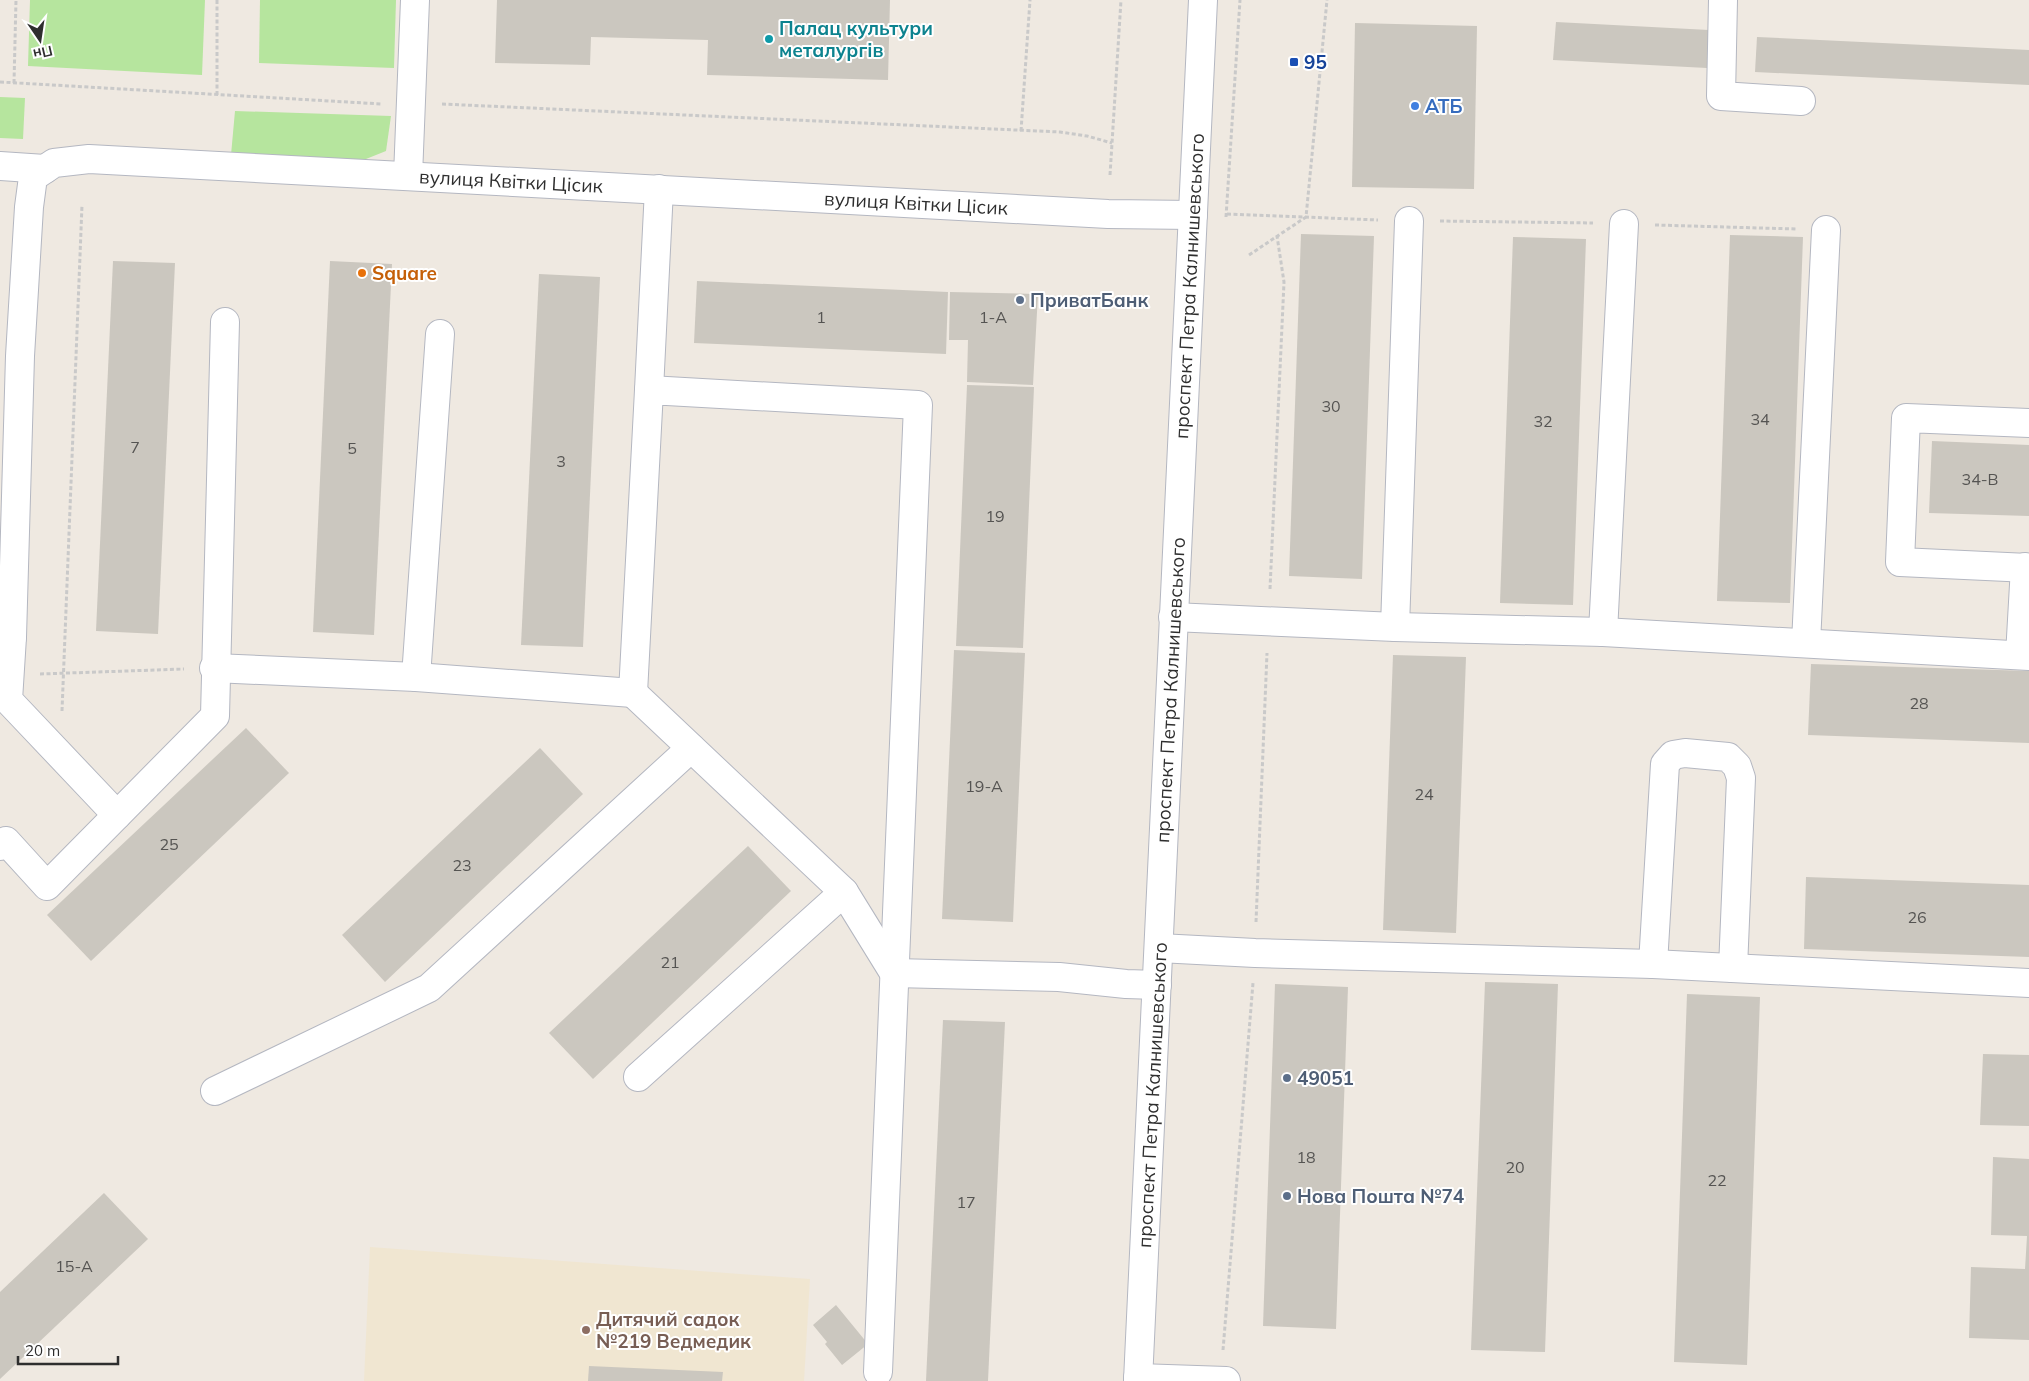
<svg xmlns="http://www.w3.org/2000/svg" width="2029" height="1381" font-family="Mulish,sans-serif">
<rect width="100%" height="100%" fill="#efe9e1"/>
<path fill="#f0e6d1" d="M370 1247 810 1279 804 1381H364Z"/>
<g fill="#b6e59e">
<path d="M30 0H205L202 75 28 66Z"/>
<path d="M260 0H396L394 68 259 63Z"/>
<path d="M0 97 25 98 23 139 0 138Z"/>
<path d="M235 111 391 116 386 151 361 161 231 155Z"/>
</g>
<g fill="#cbc7bf">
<path d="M497 0H890L888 80 707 75 708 40 591 37 590 65 495 63Z"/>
<path d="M1556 22 1709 30 1707 68 1553 60Z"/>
<path d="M1355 23 1477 26 1474 189 1352 187Z"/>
<path d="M1757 37 2029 50V85L1755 72Z"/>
<path d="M1301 234 1374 236 1362 579 1289 576Z"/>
<path d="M1730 235 1803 237 1790 603 1717 601Z"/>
<path d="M1513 237 1586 239 1573 605 1500 603Z"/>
<path d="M113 261 175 263 158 634 96 631Z"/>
<path d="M330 261 392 264 374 635 313 632Z"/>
<path d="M539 274 600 277 583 647 521 645Z"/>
<path d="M697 281 948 292 946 354 694 343Z"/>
<path d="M950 292 1038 294 1033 385 967 382 968 340H949Z"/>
<path d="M967 385 1034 387 1023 648 956 646Z"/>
<path d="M1932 441 2029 445V516L1929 513Z"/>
<path d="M954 650 1025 653 1013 922 942 919Z"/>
<path d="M1393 655 1466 657 1456 933 1383 930Z"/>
<path d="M1811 664 2029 671V743L1808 735Z"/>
<path d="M246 728 289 773 91 961 47 915Z"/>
<path d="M540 748 583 794 385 982 342 935Z"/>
<path d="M748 846 791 891 593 1079 549 1033Z"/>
<path d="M1806 877 2029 885V957L1804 949Z"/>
<path d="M1485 982 1558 984 1545 1352 1471 1350Z"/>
<path d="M1275 984 1348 987 1336 1329 1263 1326Z"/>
<path d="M1687 994 1760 997 1747 1365 1674 1362Z"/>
<path d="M943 1020 1005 1022 988 1381H926Z"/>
<path d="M1983 1054 2029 1055V1126L1980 1125Z"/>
<path d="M1993 1157 2029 1159V1340L1969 1338 1971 1267 2025 1269 2027 1236 1991 1235Z"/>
<path d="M104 1193 148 1239 0 1379V1292Z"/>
<path d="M836 1305 868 1344 842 1365 825 1344 827 1342 813 1325Z"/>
<path d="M589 1366 723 1372 722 1381H588Z"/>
</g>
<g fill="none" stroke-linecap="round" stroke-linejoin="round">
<defs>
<g id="minor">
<path d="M1723 0 1721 96 1801 101"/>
<path d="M0 166 45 169"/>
<path d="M408 176 415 0"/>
<path d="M649 390 659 189"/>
<path d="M2029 423 1906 418 1900 562 2029 568"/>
<path d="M1173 617 1395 627 1603 632 2029 656"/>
<path d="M1395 627 1409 221"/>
<path d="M1603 632 1624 224"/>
<path d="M12 637 8 700 117 815"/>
<path d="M0 641 12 637 20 356 29 207 33 177 54 163 89 159 1108 214 1193 215"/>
<path d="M1806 643 1826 230"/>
<path d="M2020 655 2025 567"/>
<path d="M214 668 416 677 633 693 649 390 918 405 878 1372"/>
<path d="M416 677 440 334"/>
<path d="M633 693 844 892 894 973 1059 977 1126 984 1157 985"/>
<path d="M0 846 6 841 47 886 215 716 225 322"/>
<path d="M1159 948 1255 953 1653 964 2029 983"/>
<path d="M1653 964 1665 764 1673 755 1685 753 1728 757 1737 766 1741 778 1733 968"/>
<path d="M638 1077 844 892"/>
<path d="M215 1091 429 988 691 748"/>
<path d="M1138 1378 1226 1381"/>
<path d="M1138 1381 1203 0"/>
</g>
</defs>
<use href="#minor" stroke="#b4b7c1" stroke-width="30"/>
<g stroke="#c9c9c9" stroke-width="3" stroke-dasharray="4 2.5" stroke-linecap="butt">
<path d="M0 82 381 104"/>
<path d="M14 83 16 0"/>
<path d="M217 95V0"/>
<path d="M442 104 1060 132 1087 136 1112 143"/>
<path d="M1021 131 1030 0"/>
<path d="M1110 175 1121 0"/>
<path d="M1227 214 1378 220"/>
<path d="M1226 217 1240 0"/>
<path d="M1440 221 1593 223"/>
<path d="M1655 225 1796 229"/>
<path d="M1249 255 1306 217 1327 0"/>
<path d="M1270 589 1284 282 1277 236"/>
<path d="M40 674 184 669"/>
<path d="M62 711 82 205"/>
<path d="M1256 922 1267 653"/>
<path d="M1223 1350 1253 983"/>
</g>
<use href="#minor" stroke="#fff" stroke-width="28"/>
</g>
<circle fill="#0f9aa8" stroke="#fff" stroke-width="2" cx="769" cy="39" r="5"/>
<rect fill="#1a4fb4" stroke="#fff" stroke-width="2" x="1289" y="57" width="10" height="10" rx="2.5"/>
<circle fill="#3f7fe0" stroke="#fff" stroke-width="2" cx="1415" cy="106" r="5"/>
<circle fill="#e8710a" stroke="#fff" stroke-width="2" cx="362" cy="273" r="5"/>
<g fill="#5c6f8a" stroke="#fff" stroke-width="2">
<circle cx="1020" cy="300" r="5"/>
<circle cx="1287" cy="1078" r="5"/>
<circle cx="1287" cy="1196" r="5"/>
</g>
<circle fill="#8d6e63" stroke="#fff" stroke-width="2" cx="586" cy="1330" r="5"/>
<g text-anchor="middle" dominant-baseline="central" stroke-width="4" stroke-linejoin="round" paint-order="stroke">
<g font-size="16" fill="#555452">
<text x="821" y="317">1</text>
<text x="993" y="317">1-А</text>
<text x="1331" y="406">30</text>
<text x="1760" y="419">34</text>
<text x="1543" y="421">32</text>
<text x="135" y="447">7</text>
<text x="352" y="448">5</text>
<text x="561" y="461">3</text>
<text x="1980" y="479">34-В</text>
<text x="995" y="516">19</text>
<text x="1919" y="703">28</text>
<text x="984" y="786">19-A</text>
<text x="1424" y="794">24</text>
<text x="169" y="844">25</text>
<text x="462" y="865">23</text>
<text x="1917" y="917">26</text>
<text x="670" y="962">21</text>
<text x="1306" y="1157">18</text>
<text x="1515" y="1167">20</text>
<text x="1717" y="1180">22</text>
<text x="966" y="1202">17</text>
<text x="74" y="1266">15-А</text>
</g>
<g font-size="19" font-weight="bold" fill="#0d838f" stroke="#fff" text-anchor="start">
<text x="779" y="28">Палац культури<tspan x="779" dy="22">металургів</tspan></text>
</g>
<g font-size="19" font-weight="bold" fill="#164399" stroke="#fff" text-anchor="start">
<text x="1304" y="62">95</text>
</g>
<g font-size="19" font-weight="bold" fill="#366cbe" stroke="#fff" text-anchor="start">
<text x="1425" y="106">АТБ</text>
</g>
<g font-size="19" fill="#2e2e2e" stroke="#fff">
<text transform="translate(511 181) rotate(3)">вулиця Квітки Цісик</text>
<text transform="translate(916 203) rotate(3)">вулиця Квітки Цісик</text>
<text transform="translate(1189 286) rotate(-87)">проспект Петра Калнишевського</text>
<text transform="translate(1170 690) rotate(-87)">проспект Петра Калнишевського</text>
<text transform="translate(1152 1095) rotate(-87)">проспект Петра Калнишевського</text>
</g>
<g font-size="19" font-weight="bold" fill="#c56008" stroke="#fff" text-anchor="start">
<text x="372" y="273">Square</text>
</g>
<g font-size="19" font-weight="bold" fill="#4e5e75" stroke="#fff" text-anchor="start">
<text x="1030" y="300">ПриватБанк</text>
<text x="1297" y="1078">49051</text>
<text x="1297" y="1196">Нова Пошта №74</text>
</g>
<g font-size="19" font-weight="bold" fill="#785e54" stroke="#fff" text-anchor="start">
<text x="596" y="1319">Дитячий садок<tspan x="596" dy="22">№219 Ведмедик</tspan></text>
</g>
</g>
<g transform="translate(40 40) rotate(167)" stroke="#ffffff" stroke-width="4" paint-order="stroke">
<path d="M0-4L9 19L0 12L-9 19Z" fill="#2e2e2e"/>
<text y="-8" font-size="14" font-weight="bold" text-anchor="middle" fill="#2e2e2e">Пн</text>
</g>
<path d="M18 1356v8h100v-8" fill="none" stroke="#2e2e2e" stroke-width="2.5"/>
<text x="25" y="1356" font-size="15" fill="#2e2e2e" stroke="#ffffff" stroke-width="4" paint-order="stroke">20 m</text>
</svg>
